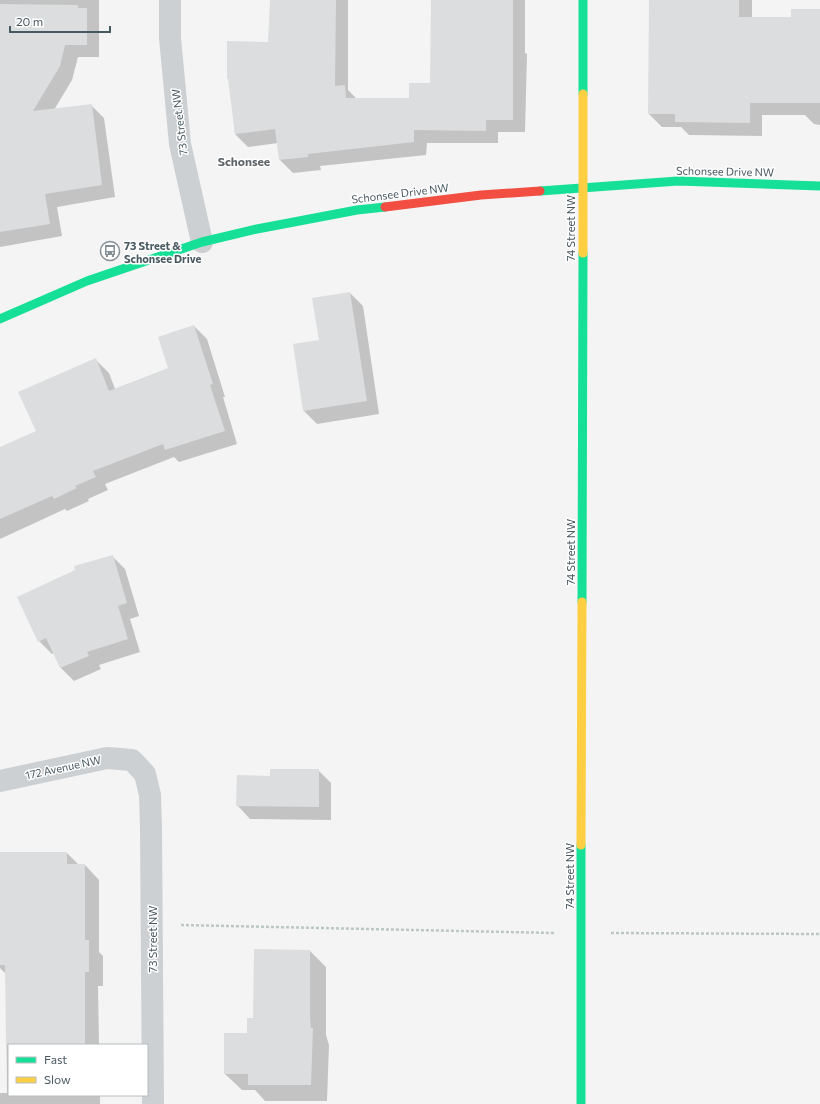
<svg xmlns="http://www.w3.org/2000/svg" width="820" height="1104" font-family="Commissioner,sans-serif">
<rect width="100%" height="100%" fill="#f4f4f4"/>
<g fill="#0003">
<path d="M0 0H99V57H78L72 80 54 110 91 105 104 118 115 197 57 207 62 236 0 247Z"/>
<path d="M271 0H348V90L357 99H410L431 84V0H525V53L527 54 525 132H498V143H427L426 155 320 166 321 170 293 173 280 160 278 143 248 147 235 134 230 81 228 79 269 43Z"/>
<path d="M649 0H752V18H792L820 10V125L814 124 805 115H762V136L689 135 681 127H662L649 114Z"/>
<path d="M350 293 363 306 379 414 317 424 304 411 320 340Z"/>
<path d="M194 326 207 339 225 397H223L237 444 179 462 174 457 105 484 108 490 88 499 89 501 67 511 65 509 0 539V449L37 432 96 360 109 373 115 389 170 368Z"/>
<path d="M112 556 125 569 139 616 130 619 140 652 99 665 101 669 74 681 61 668 54 653 52 654 39 641Z"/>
<path d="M318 770 331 783V820L250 819 238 806 271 777Z"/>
<path d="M0 853H67L79 865H85L99 880V952L103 956V986H98L99 1045H9V1095H100V1104H0V1093H7L6 974 0 968Z"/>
<path d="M310 951 326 967V1035L329 1045 327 1101H265L255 1090H242L225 1074 248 1034 254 1019Z"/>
</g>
<g fill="#dbddde">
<path d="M270 0H336L335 86 345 85 346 98H409V83H430L431 0H513V120H486V131L414 130V142L308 154V157L279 160 275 129 235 134 228 79H227V41L268 42Z"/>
<path d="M649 0H739V17H791V9H820V103H750V123L675 122V114H648Z"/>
<path d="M0 4 78 5V8H87V45H65L60 66 33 111 92 104 102 185 45 194 50 224 0 232Z"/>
<path d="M350 292 367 401 303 411 293 344 319 340 312 298Z"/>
<path d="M194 325 213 384 210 385 225 431 165 450 163 444 93 471 96 477 75 486 77 488 54 499 52 496 0 519V447L36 431 18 392 96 358 109 391 168 368 158 337Z"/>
<path d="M113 555 127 603 118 606 128 639 87 652 89 656 60 668 46 638 38 642 17 597 75 570 74 566Z"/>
<path d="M270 769H319V807L236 806 237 775 270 776Z"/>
<path d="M0 852H67V864H85V940H89V972H85V1045H6L5 965H0Z"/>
<path d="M254 949 310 950V1018L311 1028H313L311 1085H248V1074H224V1033H247V1018H253Z"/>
</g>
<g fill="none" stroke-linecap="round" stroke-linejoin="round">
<g stroke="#bbc8c2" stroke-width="2.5" stroke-dasharray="3 2" stroke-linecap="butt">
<path d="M181 925 554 933"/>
<path d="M611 933 820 934"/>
</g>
<g stroke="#cdd0d2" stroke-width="22">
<path d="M170 0V38L180 144 202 242"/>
<path d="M0 781 107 758 132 760 145 774 150 795 151 829 153 1104"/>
</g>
<g stroke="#16e098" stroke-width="9">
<path d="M583 94V0"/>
<path d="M540 191 678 181 820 186"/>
<path d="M0 319 87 281 202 242 257 229 357 210 385 207"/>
<path d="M582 602 583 253"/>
<path d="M581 1104V845"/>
</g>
<g stroke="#ffcf43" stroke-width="9">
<path d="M583 253V94"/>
<path d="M581 845 582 602"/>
</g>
<path stroke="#f24e42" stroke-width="9" d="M385 207 481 195 540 191"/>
</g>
<defs>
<symbol id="bus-ring" viewBox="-11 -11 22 22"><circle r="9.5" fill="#fff" stroke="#858f95" stroke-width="1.5"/><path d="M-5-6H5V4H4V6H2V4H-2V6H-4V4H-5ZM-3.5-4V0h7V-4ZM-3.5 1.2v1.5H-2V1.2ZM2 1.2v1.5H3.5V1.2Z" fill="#858f95"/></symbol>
</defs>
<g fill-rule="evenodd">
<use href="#bus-ring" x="99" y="240" width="22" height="22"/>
</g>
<g text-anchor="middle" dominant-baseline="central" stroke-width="3" stroke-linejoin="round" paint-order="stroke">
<g font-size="11" fill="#495962" stroke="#fff">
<text transform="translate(179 122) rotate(-97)">73 Street NW</text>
<text transform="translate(725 171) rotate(1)">Schonsee Drive NW</text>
<text transform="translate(400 193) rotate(-7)">Schonsee Drive NW</text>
<text transform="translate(570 228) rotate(-90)">74 Street NW</text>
<text transform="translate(570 552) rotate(-90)">74 Street NW</text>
<text transform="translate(63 767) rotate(-12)">172 Avenue NW</text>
<text transform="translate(569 876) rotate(-90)">74 Street NW</text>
<text transform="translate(152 939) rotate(-90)">73 Street NW</text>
</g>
<g font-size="11" font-weight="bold" fill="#495962" stroke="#fff" text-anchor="start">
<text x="124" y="245">73 Street &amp;<tspan x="124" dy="13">Schonsee Drive</tspan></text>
</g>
<g font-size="12" font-weight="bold" fill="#5e6468" stroke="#fff">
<text x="244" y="161">Schonsee</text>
</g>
</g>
<rect x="8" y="1044" width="140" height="52" fill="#ffffff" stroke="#b6bdc0"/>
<rect x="16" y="1057" width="20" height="6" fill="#16e098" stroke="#b6bdc0"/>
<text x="44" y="1064" font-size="12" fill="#495962">Fast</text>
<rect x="16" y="1077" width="20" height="6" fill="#ffcf43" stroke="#b6bdc0"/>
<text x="44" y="1084" font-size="12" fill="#495962">Slow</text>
<path d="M10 26v6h100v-6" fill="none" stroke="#495962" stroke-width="2"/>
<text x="16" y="26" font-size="12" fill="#495962" stroke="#ffffff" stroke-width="3" paint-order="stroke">20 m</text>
</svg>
